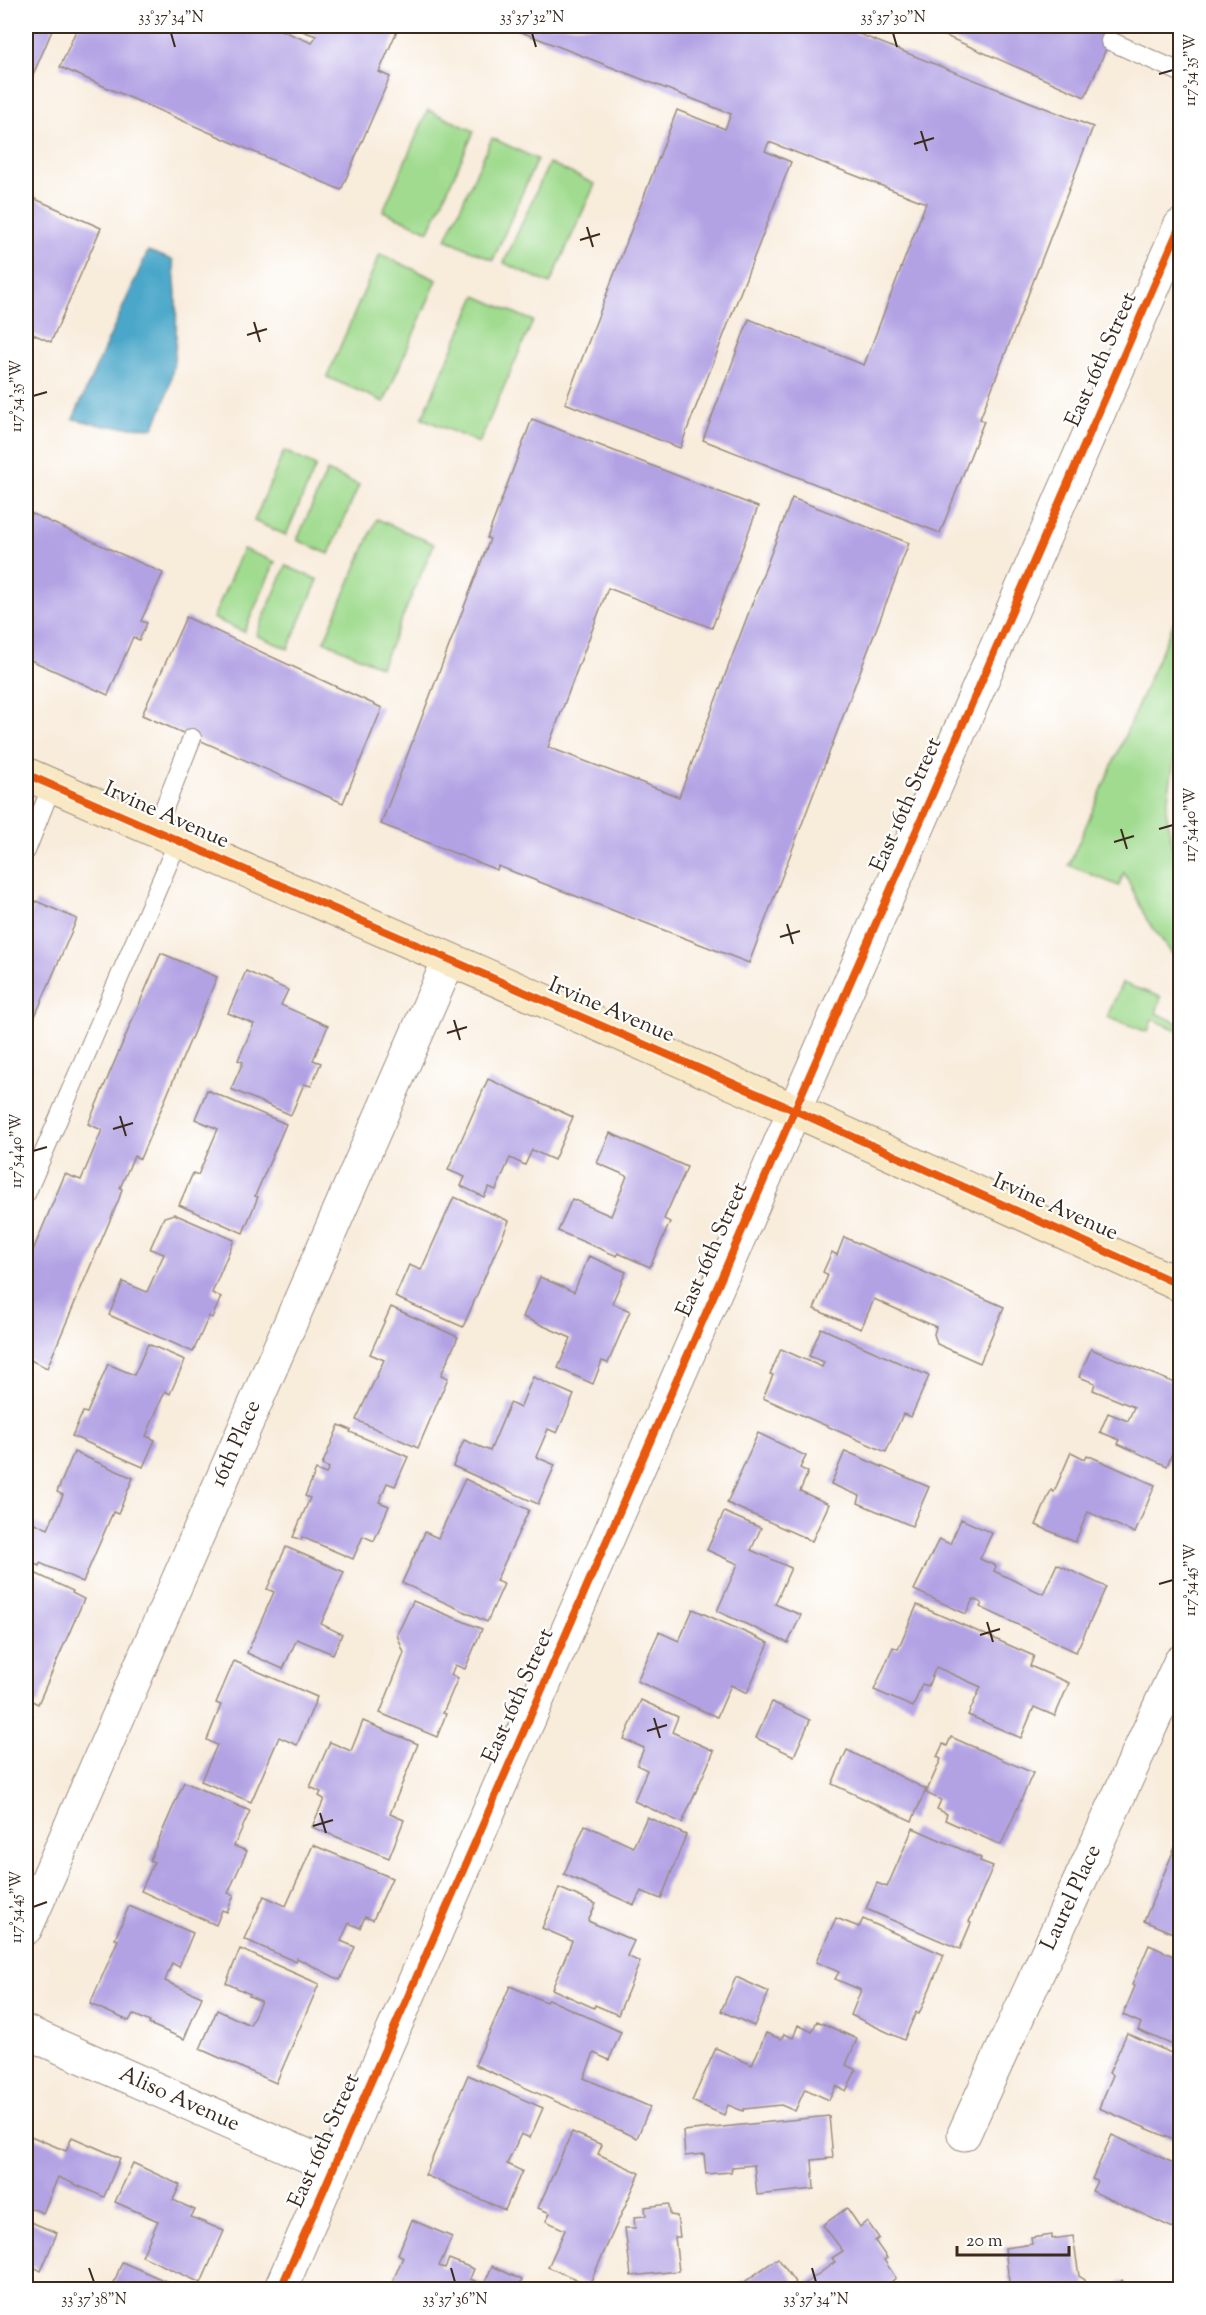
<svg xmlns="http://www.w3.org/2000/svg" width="1206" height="2315" font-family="'Sorts Mill Goudy',serif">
<rect width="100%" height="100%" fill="#fff"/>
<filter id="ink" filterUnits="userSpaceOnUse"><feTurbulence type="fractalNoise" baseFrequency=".0167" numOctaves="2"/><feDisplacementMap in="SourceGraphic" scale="12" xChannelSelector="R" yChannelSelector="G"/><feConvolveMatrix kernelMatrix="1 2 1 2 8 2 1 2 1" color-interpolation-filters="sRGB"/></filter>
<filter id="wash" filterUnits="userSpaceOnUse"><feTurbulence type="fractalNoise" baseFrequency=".008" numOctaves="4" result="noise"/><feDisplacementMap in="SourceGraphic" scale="24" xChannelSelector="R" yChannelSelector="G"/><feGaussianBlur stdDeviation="1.35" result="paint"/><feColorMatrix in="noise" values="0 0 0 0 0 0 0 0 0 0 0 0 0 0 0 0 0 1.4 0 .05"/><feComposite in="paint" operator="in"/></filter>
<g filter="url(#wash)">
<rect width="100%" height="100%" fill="#f8ecdb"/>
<g fill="#a0db8f" stroke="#6e8256" stroke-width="1.5">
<path d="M428 110 474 131 429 231 383 211Z"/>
<path d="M492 138 537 159 493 260 446 239Z"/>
<path d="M549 163 595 184 550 284 504 263Z"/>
<path d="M380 254 437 280 384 402 327 377Z"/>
<path d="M476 296 533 321 479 443 422 418Z"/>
<path d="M284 451 316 466 286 535 254 521Z"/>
<path d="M327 471 359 485 329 554 297 540Z"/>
<path d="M377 519 434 544 381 667 324 641Z"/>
<path d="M243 549 275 562 244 632 213 618Z"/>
<path d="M286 566 318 580 288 649 256 635Z"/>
<path d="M1180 608V739L1176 749 1166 810 1176 868 1180 875V964L1147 920 1124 872 1119 886 1069 865Z"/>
<path d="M1122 983 1161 997 1156 1013 1180 1024V1031L1152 1019 1148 1032 1107 1017Z"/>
</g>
<path fill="#4ba7c9" stroke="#436874" stroke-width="1.5" d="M148 251 173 260C178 299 179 357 167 394 164 406 158 417 153 428L105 426 73 419Z"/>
<g id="blocks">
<g fill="#b2a2e4">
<path d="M26 26H54L26 91Z"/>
<path d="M78 26H271L312 43 316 36 294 28 295 26H399L379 72 390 77 341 190 60 67Z"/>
<path d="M506 26H839L1093 127 980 419 984 421 940 533 703 440 749 319 864 365 926 203 769 142 765 151 791 162 680 448 565 403 677 110 725 129 731 114Z"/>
<path d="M923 26H1116L1085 97Z"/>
<path d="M26 195 101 228 51 342 26 331Z"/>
<path d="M532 419 758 507 712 628 608 588 548 747 679 797 792 498 909 543 749 963 498 866 497 870 381 824 490 539 487 538Z"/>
<path d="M26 511 163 573 141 621 147 623 139 640 133 637 108 695 26 658Z"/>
<path d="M186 617 382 708 343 803 142 715Z"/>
<path d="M36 901 77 919 26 1037V926Z"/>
<path d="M161 953 217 977 140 1159 134 1156 120 1188 122 1189 119 1199 47 1368 26 1358V1267L65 1174 81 1180 102 1130 88 1124Z"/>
<path d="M246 971 288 990 281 1005 328 1026 313 1060 321 1063 311 1086 304 1084 291 1115 231 1089 243 1062 238 1060 254 1024 228 1013Z"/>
<path d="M488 1079 573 1117 554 1160 532 1150 525 1165 510 1158 496 1190 489 1187 484 1197 461 1186 465 1177 448 1170Z"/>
<path d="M207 1090 286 1124 255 1196 258 1197 243 1233 179 1205 193 1173 198 1175 218 1129 195 1119Z"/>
<path d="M610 1133 687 1167 664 1219 670 1222 650 1267 618 1253 617 1256 558 1231 572 1199 611 1216 627 1176 597 1163Z"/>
<path d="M454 1197 509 1221 463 1327 395 1297 409 1265 421 1270Z"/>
<path d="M174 1214 234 1240 212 1293 221 1297 212 1318 209 1316 193 1352 109 1315 123 1282 147 1292 164 1254 150 1249 164 1217Z"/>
<path d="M844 1237 1004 1307 980 1363 937 1344 934 1334 936 1327 874 1299 861 1329 814 1309 828 1275 823 1272 832 1252 837 1255Z"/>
<path d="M589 1256 626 1272 612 1303 630 1311 608 1363 602 1361 593 1384 558 1368 571 1338 523 1317 540 1277 574 1292Z"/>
<path d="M391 1307 458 1337 441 1375 448 1378 418 1448 356 1420 384 1360 370 1354Z"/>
<path d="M821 1328 929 1376 911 1417 903 1414 886 1452 763 1398 773 1375 770 1374 781 1349 822 1367 824 1362 809 1356Z"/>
<path d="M148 1344 185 1360 170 1394 165 1391 146 1436 155 1440 143 1467 72 1436 83 1412 87 1413 108 1364 134 1375Z"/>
<path d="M1091 1349 1180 1385V1433L1167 1466 1118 1444 1120 1440 1100 1432 1108 1413 1128 1421 1134 1407 1093 1390 1095 1383 1079 1377Z"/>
<path d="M533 1377 574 1395 557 1433 548 1429 536 1457 555 1465 538 1504 453 1466 464 1440 490 1451 510 1403 520 1408Z"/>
<path d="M339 1425 351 1430 350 1432 408 1457 395 1486 387 1483 379 1502 389 1506 374 1541 363 1536 353 1559 302 1537 301 1540 293 1537 310 1498 305 1496 316 1470 326 1474 329 1468 322 1465Z"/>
<path d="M758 1433 806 1456 800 1468 808 1472 800 1491 829 1504 812 1541 727 1503Z"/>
<path d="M845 1451 929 1487 912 1526 858 1503 860 1496 831 1484Z"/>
<path d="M74 1452 133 1478 118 1514 113 1512 83 1582 40 1563 39 1566 26 1560V1519L48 1529 63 1495 57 1492Z"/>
<path d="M1071 1452 1085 1459 1087 1455 1155 1485 1135 1533 1088 1512 1075 1542 1036 1525 1051 1490 1054 1492Z"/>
<path d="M465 1479 529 1510 496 1581 504 1584 487 1622 402 1583 425 1532 438 1538Z"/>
<path d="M724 1512 761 1528 751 1550 791 1568 775 1604 801 1615 788 1643 717 1611 738 1564 707 1550Z"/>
<path d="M961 1519 992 1533 980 1559 996 1566 994 1571 1043 1594 1057 1564 1106 1587 1076 1652 980 1607 982 1603 973 1599 966 1614 914 1590 939 1539 950 1544Z"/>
<path d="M286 1547 344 1572 321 1624 342 1634 333 1654 297 1639 283 1669 247 1653 274 1592 267 1589Z"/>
<path d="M26 1569 73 1591 72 1593 84 1599 38 1704 26 1698Z"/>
<path d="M413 1601 482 1629 465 1669 455 1665 451 1675 458 1678 443 1713 446 1714 437 1737 380 1713 404 1653 397 1635Z"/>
<path d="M917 1605 1034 1656 1030 1666 1069 1683 1055 1716 1034 1707 1021 1738 968 1715 981 1687 936 1667 928 1686 922 1684 913 1707 874 1690 893 1647 898 1649Z"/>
<path d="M693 1609 769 1643 747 1693 731 1685 717 1717 637 1681 659 1632 679 1641Z"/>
<path d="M234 1661 317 1697 297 1745 279 1737 251 1802 201 1781 217 1745 207 1740 221 1705 216 1703Z"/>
<path d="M641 1700 678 1717 672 1732 714 1751 682 1823 634 1801 647 1770 637 1765 644 1748 624 1739Z"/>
<path d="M772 1702 810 1720 794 1756 756 1738Z"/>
<path d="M26 1711 33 1715 26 1732Z"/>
<path d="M363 1721 418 1744 390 1814 404 1820 389 1858 312 1827 324 1799 319 1796 321 1792 310 1787 330 1742 351 1751Z"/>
<path d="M951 1737 1033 1773 1001 1845 945 1820 947 1814 937 1809 941 1800 926 1793 941 1759 937 1757 943 1744 947 1746Z"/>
<path d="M847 1750 926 1789 912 1821 832 1784Z"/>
<path d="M184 1782 250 1811 234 1846 247 1851 228 1893 234 1895 227 1912 222 1910 216 1925 141 1891 154 1862 150 1860Z"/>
<path d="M647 1817 686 1835 661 1899 641 1891 634 1905 564 1874 585 1825 633 1847Z"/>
<path d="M913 1828 981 1858 980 1861 993 1866 969 1922 971 1923 960 1949 866 1909 877 1883 887 1887Z"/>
<path d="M313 1845 392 1878 373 1920 365 1917 360 1928 349 1923 341 1941 355 1947 340 1980 297 1958 296 1962 244 1939 264 1896 286 1906Z"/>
<path d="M1176 1845 1180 1847V1936L1144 1921Z"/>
<path d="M559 1888 596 1904 588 1921 634 1941 627 1956 640 1962 618 2015 595 2005 594 2008 552 1989 572 1941 542 1928Z"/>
<path d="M129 1906 193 1933 179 1967 172 1963 165 1981 202 1997 184 2039 149 2024 150 2022 133 2014 129 2021 90 2004 118 1940 115 1939Z"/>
<path d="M836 1918 859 1927 863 1919 944 1955 919 2014 916 2012 904 2040 851 2015 861 1990 835 1979 839 1972 816 1962Z"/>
<path d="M1149 1945 1180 1959V2048L1138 2030 1141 2023 1123 2015 1135 1986 1132 1985Z"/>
<path d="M240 1949 319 1984 276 2083 200 2049 217 2010 250 2025 261 2001 249 1996 250 1994 226 1983Z"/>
<path d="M736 1977 769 1992 754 2026 721 2011Z"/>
<path d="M510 1986 546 2002 548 1999 621 2032 609 2060 594 2053 584 2078 650 2107 637 2138 475 2065Z"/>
<path d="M817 2021 857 2039 846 2065 856 2070 846 2091 836 2086 829 2100 805 2089 795 2111 781 2105 744 2109 743 2111 728 2105 724 2115 692 2101 716 2048 752 2065 766 2033 781 2039 784 2034 793 2038 798 2025 812 2032Z"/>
<path d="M1127 2033 1180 2057V2140L1177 2138 1176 2141 1099 2108 1113 2075 1109 2073Z"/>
<path d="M468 2075 543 2108 530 2138 521 2134 507 2164 522 2171 505 2210 425 2175Z"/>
<path d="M829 2116 833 2158 812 2160 814 2189 757 2195 754 2165 732 2167 731 2172 706 2174 704 2154 685 2156 683 2131Z"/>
<path d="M572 2132 602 2145 598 2154 640 2173 589 2285 548 2267 565 2230 546 2221 550 2213 538 2208Z"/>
<path d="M26 2134 66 2151 72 2137 120 2158 104 2197 58 2177 43 2213 26 2206Z"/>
<path d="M1112 2135 1180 2166V2210L1173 2228 1092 2191 1097 2181 1092 2179Z"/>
<path d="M133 2163 180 2185 173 2200 195 2210 191 2217 224 2231 201 2283 142 2256 158 2221 115 2202Z"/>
<path d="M669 2204 670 2215 677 2216 680 2237H675L679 2271 631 2276 625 2228H635L634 2217 646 2216 645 2207Z"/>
<path d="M847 2208 860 2227 867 2221 879 2238 875 2241 887 2258 884 2260 896 2278 884 2287 886 2290H731L742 2282 743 2283 778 2258 799 2288 835 2262 832 2258 843 2251 823 2225Z"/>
<path d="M26 2220 57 2233 41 2271 32 2266 26 2282Z"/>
<path d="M412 2220 452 2237 439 2266 445 2268 449 2259 474 2269 470 2279 484 2285 492 2266 522 2280 518 2290H389L403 2257 398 2254Z"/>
<path d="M1052 2235V2239L1073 2236 1079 2276 1085 2280 1086 2290H1010L1005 2248 1032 2244 1031 2238Z"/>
<path d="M122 2262 186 2290H111Z"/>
<path d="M1122 2280 1129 2290H1110Z"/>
<path d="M981 2283 982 2290H953V2286Z"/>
</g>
</g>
</g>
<g filter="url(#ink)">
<use href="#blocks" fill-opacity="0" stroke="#9a8b7c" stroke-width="1.5"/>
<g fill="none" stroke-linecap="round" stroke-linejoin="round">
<defs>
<g id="service">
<path d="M1110 41 1180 72"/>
<path d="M155 831 192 738"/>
<path d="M26 851 52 785"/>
<path d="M26 1194 178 841"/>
</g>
<g id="minor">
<path d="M26 1928 449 960"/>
<path d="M26 2032 333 2167"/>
<path d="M964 2134 1180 1662"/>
</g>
<path id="tertiary" d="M280 2290 1180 226"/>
<path id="secondary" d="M26 774 794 1110 1180 1285"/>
</defs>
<use href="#service" stroke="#9a8b7c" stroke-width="20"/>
<use href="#minor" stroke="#9a8b7c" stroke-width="35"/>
<use href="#tertiary" stroke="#9a8b7c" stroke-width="35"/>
<use href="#secondary" stroke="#9a8b7c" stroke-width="35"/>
<use href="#service" stroke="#fff" stroke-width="18"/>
<use href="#minor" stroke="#fff" stroke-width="33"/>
<use href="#tertiary" stroke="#fff" stroke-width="33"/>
<use href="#secondary" stroke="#f8e8c3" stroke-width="33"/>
<defs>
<g id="cycleway">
<path d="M26 774 794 1110 1180 1285"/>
<path d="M280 2290 1180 226"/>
</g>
</defs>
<use href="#cycleway" stroke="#fff" stroke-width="11"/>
<use href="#cycleway" stroke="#e8590c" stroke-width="8"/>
</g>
</g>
<path fill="none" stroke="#3b2a1e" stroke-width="2" d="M171 33 175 47M532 33 536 47M893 33 897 47M1159 74 1173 70M921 131 927 151M914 144 934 138M587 227 593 247M580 240 600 234M254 322 260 342M247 335 267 329M33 396 47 392M1121 829 1127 849M1159 829 1173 825M1114 842 1134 836M787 924 793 944M780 937 800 931M454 1020 460 1040M447 1033 467 1027M120 1116 126 1136M113 1129 133 1123M33 1151 47 1147M1159 1584 1173 1580M987 1622 993 1642M980 1635 1000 1629M654 1718 660 1738M647 1731 667 1725M320 1813 326 1833M313 1826 333 1820M33 1907 47 1902M89 2268 94 2282M451 2268 455 2282M812 2268 816 2282"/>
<g text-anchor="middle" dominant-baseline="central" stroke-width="4.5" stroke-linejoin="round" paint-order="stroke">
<g font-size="22" fill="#3b2a1e" stroke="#fff">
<text transform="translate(1102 360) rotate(-66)">East 16th Street</text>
<text transform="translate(907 805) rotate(-66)">East 16th Street</text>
<text transform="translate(166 816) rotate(24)">Irvine Avenue</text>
<text transform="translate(611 1011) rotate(23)">Irvine Avenue</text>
<text transform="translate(1055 1208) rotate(24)">Irvine Avenue</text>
<text transform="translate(713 1250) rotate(-66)">East 16th Street</text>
<text transform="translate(237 1444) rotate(-66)">16th Place</text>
<text transform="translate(519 1696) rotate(-66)">East 16th Street</text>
<text transform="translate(1072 1898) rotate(-65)">Laurel Place</text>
<text transform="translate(179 2100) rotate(24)">Aliso Avenue</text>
<text transform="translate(325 2141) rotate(-66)">East 16th Street</text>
</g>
</g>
<rect width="1206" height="2315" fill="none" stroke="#fff" stroke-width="66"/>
<path d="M957 2246v9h112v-9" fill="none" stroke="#3b2a1e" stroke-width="3"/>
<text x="966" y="2246" font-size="18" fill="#3b2a1e" stroke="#ffffff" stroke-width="4.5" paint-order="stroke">20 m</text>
<rect x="33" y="33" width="1140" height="2249" fill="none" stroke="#3b2a1e" stroke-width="2"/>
<g font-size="15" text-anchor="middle" fill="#3b2a1e">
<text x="171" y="22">33°37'34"N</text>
<text x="532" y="22">33°37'32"N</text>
<text x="893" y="22">33°37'30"N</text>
<text transform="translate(1190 70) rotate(-90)" y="5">117°54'35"W</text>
<text transform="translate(16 396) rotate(-90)" y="5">117°54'35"W</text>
<text transform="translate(1190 825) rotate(-90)" y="5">117°54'40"W</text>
<text transform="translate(16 1151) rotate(-90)" y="5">117°54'40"W</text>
<text transform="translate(1190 1580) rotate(-90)" y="5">117°54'45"W</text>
<text transform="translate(16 1907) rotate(-90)" y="5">117°54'45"W</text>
<text x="94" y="2304">33°37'38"N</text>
<text x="455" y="2304">33°37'36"N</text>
<text x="816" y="2304">33°37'34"N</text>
</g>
</svg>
